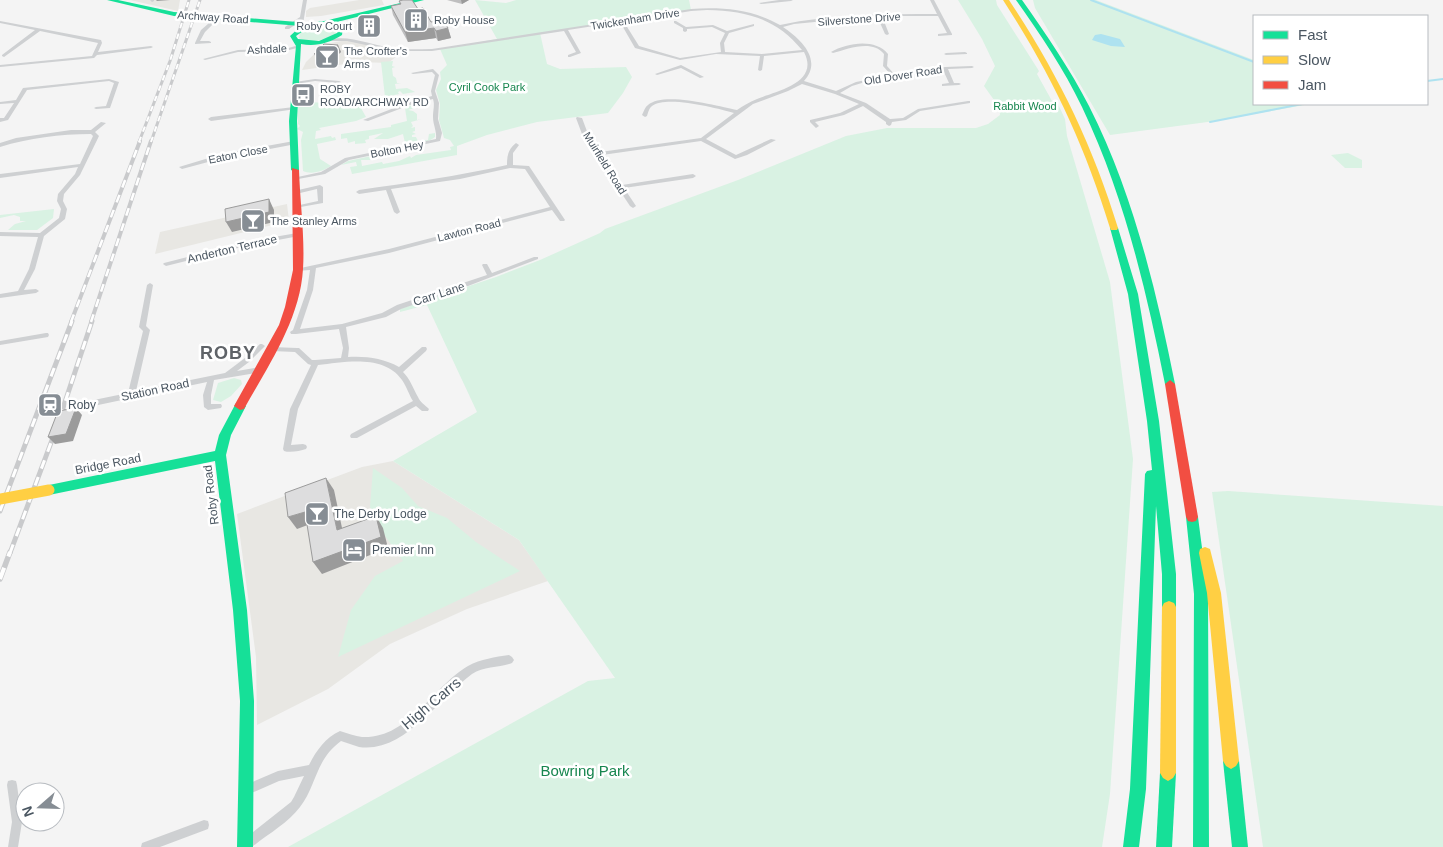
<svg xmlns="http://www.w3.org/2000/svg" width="1443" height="847" font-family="Arial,sans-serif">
<rect width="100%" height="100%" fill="#f4f4f4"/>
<g fill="#e8e7e3">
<path d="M130 0H180L178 11Z"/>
<path d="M359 0H382L384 5 321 16 306 17V11L310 8Z"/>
<path d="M347 40 382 48 405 50 388 63 360 62 302 70 306 62 325 44Z"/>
<path d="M287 204 289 221 155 254 160 232Z"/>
<path d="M393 461 519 540 548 581 467 609 390 644 328 689 257 725 256 657 237 514 362 467Z"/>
</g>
<g fill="#d9f2e3">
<path d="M475 0 506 3 516 0H689L691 10 540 33 547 64 560 69 626 67 632 77 623 93 608 113 537 122 487 135 457 146V155L352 174 350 167 357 166 356 162 341 165 348 161 371 156 372 160H361L362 166 382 162 383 164 399 161 410 156 411 158 416 155 451 150 450 147 454 146 450 140 444 138 439 120 440 104 436 90 441 79 440 72 447 65 440 49 497 39Z"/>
<path d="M958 0H996L997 5 1039 71 1037 74 1052 101 1058 104 1065 119 1067 136 1110 282 1133 459 1110 794 1102 847H288L588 681 615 678 519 540 393 461 477 412 427 305 400 312V309L496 277 540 260 600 233 605 229 738 180 846 136 887 128H976L988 124 1000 115 999 107 984 86 995 66 982 39Z"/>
<path d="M1033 0H1096L1254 60V104H1310L1215 121 1110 135 1035 8Z"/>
<path d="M326 25 337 30 335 35C324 39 311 45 299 38L300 33C308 26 317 26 326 25Z"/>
<path d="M393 61 392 66 395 67 392 68 393 76 396 78 397 83H401L395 84 396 89 407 88 415 92 403 94 400 91 398 92 399 94 385 97 381 62Z"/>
<path d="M351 97 357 101 366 117 356 121 319 128 321 130 316 131 315 139 331 136 332 138 335 137 336 140 317 144 320 159 331 166C323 171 312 175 303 171L301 140 303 132 297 129 300 126 298 124V107L303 102 334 103Z"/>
<path d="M417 103V107L408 110 413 111 417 114V120L422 119 411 122 413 126 411 128 415 127V131L412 132 416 134 412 135V137H416L418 141 428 140 429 134 435 133V137C428 143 414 145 405 143L403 134 388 139H374L383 133 369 136V139L365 140 366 143 355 144V141L348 143 347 138 341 139V134L391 127V125L407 121 405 108Z"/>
<path d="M1348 153 1362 160V168H1345L1331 155Z"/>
<path d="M54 209 53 218 37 230H8L15 224 26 221H20V217L14 215 0 218V215Z"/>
<path d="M234 378 241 380 242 384 231 396 221 402 213 400 218 383Z"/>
<path d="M373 468 402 488 418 506 447 518 476 542 520 571 338 657 351 610 375 576 403 561 385 536 370 507Z"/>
<path d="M1228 491 1443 506V847H1263L1212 492Z"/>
</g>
<path fill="#aee2f0" d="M1101 34 1120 39 1125 47 1111 46 1092 40 1095 35Z"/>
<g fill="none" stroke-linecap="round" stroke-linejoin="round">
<g stroke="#aee2f0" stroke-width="2">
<path d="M1091 0 1254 62"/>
<path d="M1427 81 1443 79"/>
<path d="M1210 122 1302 104"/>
</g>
<g fill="#ced0d2" fill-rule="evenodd">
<path d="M150 0H154V1L152 2Z"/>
<path d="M303 0H307L303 24 299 25V22L289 29H285V27L300 17Z"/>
<path d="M779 0H793L791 1 761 4 759 3Z"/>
<path d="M930 0H934L952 34V35L938 36V34L947 33 938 16H882L889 34 887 35 885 34 877 16 794 24 783 27C801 39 823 60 804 81L836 91 856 82 891 75 883 66 884 54C872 39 848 49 833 53L831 52C847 43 875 38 888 54L887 66 895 75 945 67 972 66 974 67 972 68 948 69 954 83H959L961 84 959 85 942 86V84L949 83 943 70 865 82 852 86 840 93 866 103 890 119 903 118 918 109 968 101H970V103L920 111 906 120 892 122 891 125 889 126 886 124V122L863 106 844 115 815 122 819 126 816 128 810 122V120L840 113 859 104 835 94 802 84 788 91 753 104 706 139 736 155 771 139 776 140 747 155 735 159 701 141 602 155 622 185 693 174 696 176 693 178 624 188 636 206 633 208 630 206 582 134 576 118 577 117 582 118 588 134 600 152 701 138 734 113C717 108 666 95 652 106 649 108 648 113 647 116L645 117 642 115C644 111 645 107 648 105 663 91 718 106 737 110 743 106 749 102 757 99 777 91 820 83 804 52L764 56 762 70 760 71 758 70 760 56 716 54 680 60 635 48 620 22 568 30 581 53 570 57H568V55L576 52 564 31 432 51H394L347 41H332L330 40C346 34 375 46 392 48 405 50 419 49 432 49L691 9C722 7 752 9 780 25 831 14 885 14 937 14ZM707 10C746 11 776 18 802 50L762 54 725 52 724 43 729 33 754 26V24L727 31 713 25 686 27 676 21H674V23L683 28V31L685 32 687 31V29L712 27 725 33 720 43 721 52 680 58 639 46 624 22 691 11Z"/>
<path d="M216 17 219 18 205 32 200 41H209L211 42V43L195 44V43L201 30Z"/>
<path d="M0 21 101 40 102 43 98 52 151 46 153 47 151 48 97 55 94 58 0 67V65L92 56 98 43 40 31 4 57 2 56V55L35 30 0 23Z"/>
<path d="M299 45 301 46V47L285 51 238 52 205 60 203 59 238 50 285 49Z"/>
<path d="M965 52 967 53V54L946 55 944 54 946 53Z"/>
<path d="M681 65 704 77 700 78 681 68 657 75 655 74Z"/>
<path d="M433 69 439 75 435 91 439 103 438 119 442 133 440 141 349 160 325 174 293 180V178L321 172 345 158 436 139C437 131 433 125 433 117 433 110 435 105 433 99L410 105 368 121 363 120 407 103 432 96 431 91 435 75 432 72 413 74 411 73Z"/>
<path d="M109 79 119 82 110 108 96 109 94 108 96 107 106 106 114 83 109 81 27 90 8 120 0 122V118H4L14 103 0 104V102L16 100 23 88Z"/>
<path d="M315 79 339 81 341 82 339 83 315 81 295 84 293 83 295 82Z"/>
<path d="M294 107H296V109L211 121 208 119 211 117Z"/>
<path d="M101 122 106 123 95 132 99 136 80 175 64 194 63 201 67 209 65 219 44 236 35 269 24 290 36 289 39 291 36 293 0 298V294L18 291 29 269 38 237 0 236V232L40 233 59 218 61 209 57 201 58 194 75 174 78 167 0 178V174L80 164 93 136 91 134C60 134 29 138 0 147V143L16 138 71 130H91Z"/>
<path d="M294 141 297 143 296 144 223 158 182 169 179 167 222 154Z"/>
<path d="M516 143 519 145 513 153V165L529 166 565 220 564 221H560L552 210 389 253 316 268 313 290 300 329 342 324 382 313 397 305 487 275 482 265 483 264H487L492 273 534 257H538V259L468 286 401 309 386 317 346 327 349 348 348 357C366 356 383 358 399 367L422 347H426L427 349 426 351 403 372C410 379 413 388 418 397 420 402 425 405 429 409L428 411H422L416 406 357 438H351L350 436 351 434 413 401C409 395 407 387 402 380 384 354 345 362 318 365L298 409 291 445 303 444 306 445 307 447 306 449C300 451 290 453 284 451L283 449 290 409 311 365 308 364 295 352 272 351 269 349 272 347 297 348H299L312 360H315L341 358 343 348 339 329 296 334H291L290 332 293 330 307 290 310 270 296 271V269L389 249 550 207 525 169 510 168 460 179 391 189 400 212 397 214 394 212 386 190 359 194 356 192 359 190C408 183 458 176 507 165 507 156 508 149 516 143Z"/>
<path d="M320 185 323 187V203L295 208V206L318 201 317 189 296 194 294 193V191Z"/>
<path d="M297 233 300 235 299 236 246 246 166 266 163 264 164 263 246 242Z"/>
<path d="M150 283 153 285 146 326 150 330 136 391 225 373 245 358 260 344H262L265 346 249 362 237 371 260 367 264 370 262 372 214 380 211 395V404H221L222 406 221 408 208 410 204 407 203 395 207 382 84 408 81 407 80 405 84 402 128 393 143 331 139 327 147 285Z"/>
<path d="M46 333H48L49 335 48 337 0 345V341Z"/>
<path d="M509 655 512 657 514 660 512 663C499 668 484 666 472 674 440 697 404 754 359 747 353 745 347 743 341 741 315 760 317 785 300 807 288 823 268 834 252 847H243L242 844 243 840 291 802 294 797 304 776 279 781 247 795 243 794 242 790 243 786 278 771 309 765C316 751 325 738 340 731 347 733 355 736 362 737 409 739 432 687 468 666 481 659 495 657 509 655Z"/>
<path d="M12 780 16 781 17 785 22 822 18 847H8L12 822 7 785 8 781Z"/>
<path d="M204 820 208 821 209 825 208 829 160 847H141L142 843Z"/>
</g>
<g fill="#16e098" fill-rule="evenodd">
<path d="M107 0H118L174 12 310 23 324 21 413 0H424L333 23 343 27 342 35C329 43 316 47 301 44L297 121 299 170 295 172 291 170 289 121 296 46 290 36 301 26 174 16ZM315 25H328L338 29 337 33 319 41 298 39 296 36 306 29Z"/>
<path d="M1016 0H1022C1046 34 1070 69 1089 106 1133 193 1156 289 1175 384L1174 387 1170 388 1165 384C1146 289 1124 195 1082 107 1064 69 1040 34 1016 0Z"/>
<path d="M1114 225 1118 228 1138 294 1159 421 1176 574V607L1174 611 1169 613 1164 611 1162 607V574L1156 506 1146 789 1139 847H1123L1130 789 1145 474 1147 471 1152 470 1147 421 1128 294 1110 228Z"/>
<path d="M240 402 246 406 231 435 226 455 247 610 254 701 253 847H237L240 701 233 610 215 461 49 495 45 493 43 490 45 487 49 485 215 451 219 435 236 403Z"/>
<path d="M1192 512 1196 513 1198 517 1208 594 1209 847H1193L1194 594 1186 517 1188 513Z"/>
<path d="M1231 753 1236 756 1239 761 1248 847H1232L1223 761 1226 756Z"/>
<path d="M1168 765 1173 768 1176 773 1172 847H1156L1160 773 1163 768Z"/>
</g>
<g fill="#ffcf43" fill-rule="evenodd">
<path d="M1003 0H1009C1058 74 1092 143 1118 228L1117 230H1111L1110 228C1084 143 1051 74 1003 0Z"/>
<path d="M1205 547 1210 549 1221 593 1239 761 1236 766 1231 769 1226 766 1223 761 1207 593 1199 553 1200 549Z"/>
<path d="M1169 601 1174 603 1176 607V773L1173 778 1168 781 1163 778 1160 773 1162 607 1164 603Z"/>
</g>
<g fill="#f24e42" fill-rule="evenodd">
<path d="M292 168 299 170C300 202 305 237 303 269 300 320 268 366 244 409L240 410 234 406 279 325 285 307 293 270Z"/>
<path d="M1170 380 1175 384 1198 517 1196 521 1192 522 1188 521 1186 517 1165 384Z"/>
</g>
<defs>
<g id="rail-far3">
<path d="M139 142 170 61 189 0"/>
<path d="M151 142 200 0"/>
</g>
<g id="rail-far2">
<path d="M71 322 140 141"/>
<path d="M91 322 151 141"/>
</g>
<g id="rail-far1">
<path d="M0 511 72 321"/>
<path d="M10 553 55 432 92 321"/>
</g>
<path id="rail" d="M0 579 10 552"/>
</defs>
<use href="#rail-far3" stroke="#c9cacc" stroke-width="3"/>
<use href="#rail-far2" stroke="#c9cacc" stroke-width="4"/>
<use href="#rail-far1" stroke="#c9cacc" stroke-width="5"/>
<use href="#rail" stroke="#c9cacc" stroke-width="5.5"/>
<use href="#rail-far3" stroke="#fff" stroke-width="2" stroke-dasharray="5.5" stroke-linecap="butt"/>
<use href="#rail-far2" stroke="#fff" stroke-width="2.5" stroke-dasharray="8" stroke-linecap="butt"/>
<use href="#rail-far1" stroke="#fff" stroke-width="3" stroke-dasharray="9" stroke-linecap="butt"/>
<use href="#rail" stroke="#fff" stroke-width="4" stroke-dasharray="12" stroke-linecap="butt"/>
<path stroke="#ffcf43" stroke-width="11" d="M0 499 49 490"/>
</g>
<g fill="#bebebf">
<path d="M447 0H469L462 4Z"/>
<path d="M399 1 418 9 431 22 448 28 451 38 438 41 436 38 408 42 393 15 391 6 400 4Z"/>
<path d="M338 45 341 52 331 61 317 60 314 54Z"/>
</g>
<g fill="#9b9b9b">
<path d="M156 0H170L157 1Z"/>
<path d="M461 0H469L462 4Z"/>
<path d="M434 28 436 38 408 42 405 32Z"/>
<path d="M448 28 451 38 438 41 436 31Z"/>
<path d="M338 45 341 52 331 61 329 55Z"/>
<path d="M269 199 274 210V222L232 232 226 222Z"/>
<path d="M76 408 82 415 73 441 55 444 48 437Z"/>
<path d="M326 478 334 490 345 542 337 530Z"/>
<path d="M305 512 313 523 297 529 288 517Z"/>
<path d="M376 516 383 528 388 548 322 574 313 562Z"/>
</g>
<g fill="#ddddde" stroke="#9b9b9b">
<path d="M403 0H412L418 9 423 8 431 22 443 20 448 28 436 31 434 28 405 32 391 6 401 4 399 1Z"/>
<path d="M324 44 338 45 329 55 314 54Z"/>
<path d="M269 199V212L226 222 225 209Z"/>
<path d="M76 408 66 434 48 437 58 411Z"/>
<path d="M326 478 337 530 376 516 381 537 313 562 305 512 288 517 285 493Z"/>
</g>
<defs>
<symbol id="building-square" viewBox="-11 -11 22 22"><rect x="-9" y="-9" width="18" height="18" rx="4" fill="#868d94" stroke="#fff"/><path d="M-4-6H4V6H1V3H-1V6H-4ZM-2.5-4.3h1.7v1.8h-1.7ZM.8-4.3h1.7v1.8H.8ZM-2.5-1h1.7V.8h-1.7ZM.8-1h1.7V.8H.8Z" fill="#fff"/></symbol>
<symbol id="bar-square" viewBox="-11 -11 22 22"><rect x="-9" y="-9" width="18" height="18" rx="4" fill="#868d94" stroke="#fff"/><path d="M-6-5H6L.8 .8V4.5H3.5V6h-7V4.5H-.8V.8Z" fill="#fff"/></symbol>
<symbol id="bus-square" viewBox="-11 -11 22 22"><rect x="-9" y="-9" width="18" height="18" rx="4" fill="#868d94" stroke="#fff"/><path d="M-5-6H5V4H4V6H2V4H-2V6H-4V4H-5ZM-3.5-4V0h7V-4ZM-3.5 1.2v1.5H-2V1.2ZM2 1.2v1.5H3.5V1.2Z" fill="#fff"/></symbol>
<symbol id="station-square" viewBox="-11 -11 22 22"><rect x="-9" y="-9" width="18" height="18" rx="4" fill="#868d94" stroke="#fff"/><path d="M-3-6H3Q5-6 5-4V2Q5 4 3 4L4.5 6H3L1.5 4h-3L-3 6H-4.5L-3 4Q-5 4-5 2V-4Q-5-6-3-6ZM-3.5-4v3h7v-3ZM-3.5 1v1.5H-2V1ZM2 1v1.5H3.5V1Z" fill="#fff"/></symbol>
<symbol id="hotel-square" viewBox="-11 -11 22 22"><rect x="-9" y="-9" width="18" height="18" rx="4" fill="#868d94" stroke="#fff"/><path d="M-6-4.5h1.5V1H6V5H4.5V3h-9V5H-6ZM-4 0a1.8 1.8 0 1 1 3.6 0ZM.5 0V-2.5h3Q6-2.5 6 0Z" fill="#fff"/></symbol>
</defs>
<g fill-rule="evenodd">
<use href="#building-square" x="402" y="6" width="28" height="28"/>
<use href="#building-square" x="355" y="12" width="28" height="28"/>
<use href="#bar-square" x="313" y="43" width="28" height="28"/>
<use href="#bus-square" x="289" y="81" width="28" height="28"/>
<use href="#bar-square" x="239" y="207" width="28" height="28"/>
<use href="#station-square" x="36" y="391" width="28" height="28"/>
<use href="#bar-square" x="303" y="500" width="28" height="28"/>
<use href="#hotel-square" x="340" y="536" width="28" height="28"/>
</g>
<g text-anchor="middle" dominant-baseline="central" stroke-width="5" stroke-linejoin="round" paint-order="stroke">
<g font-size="11" fill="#4a5661" stroke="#fff">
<text transform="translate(213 17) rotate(4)">Archway Road</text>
<text transform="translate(635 19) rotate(-9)">Twickenham Drive</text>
<text transform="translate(859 19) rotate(-4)">Silverstone Drive</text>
<text transform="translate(267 49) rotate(-3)">Ashdale</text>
<text transform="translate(903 75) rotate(-9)">Old Dover Road</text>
<text transform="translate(397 149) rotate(-11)">Bolton Hey</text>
<text transform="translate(238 154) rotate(-11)">Eaton Close</text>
<text transform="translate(605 163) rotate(58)">Muirfield Road</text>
<text transform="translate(469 230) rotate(-14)">Lawton Road</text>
</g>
<g font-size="11" fill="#4a5661" stroke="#fff" text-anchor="start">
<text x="434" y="20">Roby House</text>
<text x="352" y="26" text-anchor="end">Roby Court</text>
<text x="344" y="51">The Crofter's<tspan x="344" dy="13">Arms</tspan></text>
<text x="320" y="89">ROBY<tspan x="320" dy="13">ROAD/ARCHWAY RD</tspan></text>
<text x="270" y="221">The Stanley Arms</text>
</g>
<g font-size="11" fill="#17864f" stroke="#fff">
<text x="487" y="87">Cyril Cook Park</text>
<text x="1025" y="106">Rabbit Wood</text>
</g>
<g font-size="12" fill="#4a5661" stroke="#fff">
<text transform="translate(232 249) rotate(-13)">Anderton Terrace</text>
<text transform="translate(439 294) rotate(-18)">Carr Lane</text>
<text transform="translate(155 390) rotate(-12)">Station Road</text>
<text transform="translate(108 464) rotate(-11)">Bridge Road</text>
<text transform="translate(211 495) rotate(-97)">Roby Road</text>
</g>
<g font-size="12" fill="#4a5661" stroke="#fff" text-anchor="start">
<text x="68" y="405">Roby</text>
<text x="334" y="514">The Derby Lodge</text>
<text x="372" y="550">Premier Inn</text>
</g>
<g font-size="15" fill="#4a5661" stroke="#fff">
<text transform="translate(431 703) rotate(-40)">High Carrs</text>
</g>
<g font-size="15" fill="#17864f" stroke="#fff">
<text x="585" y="770">Bowring Park</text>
</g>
<g font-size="18" font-weight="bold" letter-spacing="1" fill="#5f6368" stroke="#fff">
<text x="228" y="353">ROBY</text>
</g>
</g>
<rect x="1253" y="15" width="175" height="90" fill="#ffffff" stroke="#b7bbc0"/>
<rect x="1263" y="31" width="25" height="8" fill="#16e098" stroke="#b7bbc0"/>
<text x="1298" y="40" font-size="15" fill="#4a5661">Fast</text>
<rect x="1263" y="56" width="25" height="8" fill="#ffcf43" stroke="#b7bbc0"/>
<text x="1298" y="65" font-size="15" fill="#4a5661">Slow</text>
<rect x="1263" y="81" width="25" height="8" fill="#f24e42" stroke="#b7bbc0"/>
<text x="1298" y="90" font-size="15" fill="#4a5661">Jam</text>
<g transform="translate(40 807) rotate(250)"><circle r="24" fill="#ffffff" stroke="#b7bbc0"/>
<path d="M0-4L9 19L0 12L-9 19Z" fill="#868d94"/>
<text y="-8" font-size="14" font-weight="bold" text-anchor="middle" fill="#4a5661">N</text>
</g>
</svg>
